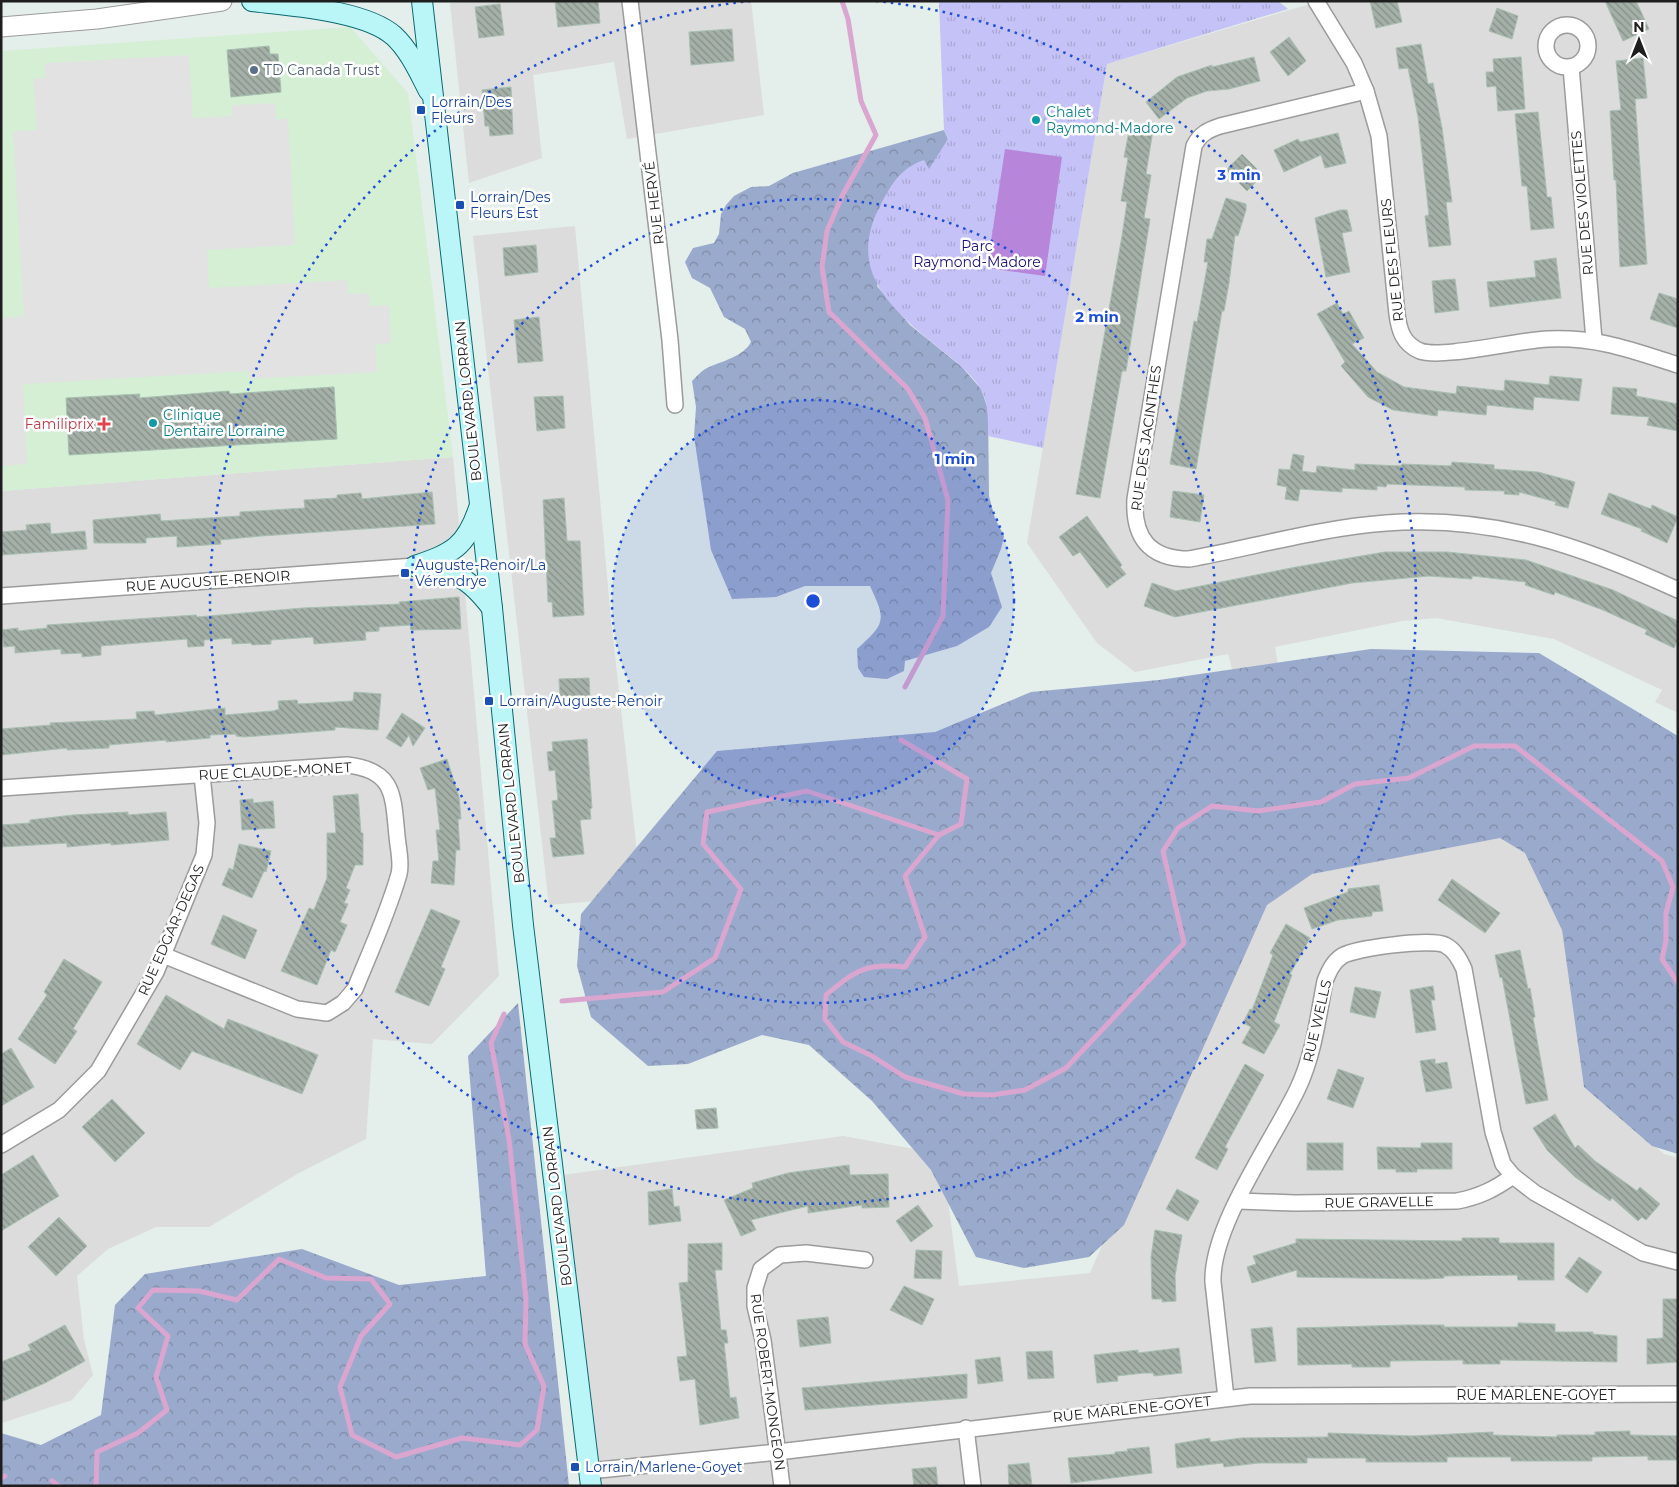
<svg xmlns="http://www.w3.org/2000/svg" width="1679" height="1487" font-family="Montserrat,sans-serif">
<defs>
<pattern id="forest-crowns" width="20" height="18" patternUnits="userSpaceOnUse" patternTransform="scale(1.25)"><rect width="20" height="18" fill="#9aaacc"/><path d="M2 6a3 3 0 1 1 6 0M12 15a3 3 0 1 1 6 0" fill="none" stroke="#7d8aa5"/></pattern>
<pattern id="park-tufts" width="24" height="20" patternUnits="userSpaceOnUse" patternTransform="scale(1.25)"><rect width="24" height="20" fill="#c5c2f7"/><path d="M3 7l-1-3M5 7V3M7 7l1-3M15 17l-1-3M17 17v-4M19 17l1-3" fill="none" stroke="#a9a6d3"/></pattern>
<pattern id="building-back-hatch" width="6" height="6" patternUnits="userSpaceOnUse" patternTransform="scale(1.25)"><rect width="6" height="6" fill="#a4b0a8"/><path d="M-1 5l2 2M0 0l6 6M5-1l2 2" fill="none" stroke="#858f88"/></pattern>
</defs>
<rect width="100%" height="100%" fill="#e4eeeb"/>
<g fill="#dbdcdb">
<path d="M478 1H751L764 115 627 139 614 62 533 75 542 158 469 183 450 3Z"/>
<path d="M1320 1H1678V713L1655 702 1662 690 1554 639 1436 618 1402 621 1275 647 1278 666 1234 676 1228 654 1135 672 1097 643 1027 543 1107 64Z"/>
<path d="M575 226 611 620 642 897 549 905 473 236Z"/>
<path d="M453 457 499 976 432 1044 373 1039 366 1139 297 1174 209 1227H156L108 1249 77 1276 84 1340 93 1375 72 1400 2 1423 1 491Z"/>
<path d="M1535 820 1562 930 1584 1087 1664 1154 1678 1158V1486H596L563 1175 843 1136 942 1154 959 1286 1090 1273 1271 858Z"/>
</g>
<path fill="#d4efd4" d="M350 27 408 93 453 457 1 491V51Z"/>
<g fill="url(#forest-crowns)">
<path d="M944 130 948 139 877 286 910 325 962 367 981 389 988 409 989 496 995 519 1004 536 1001 549 991 573 1002 607 989 627 957 646 905 661 904 671 887 679 864 677 858 668 857 649C886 623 886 620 870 586H805L776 597 732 599 711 550 694 436 696 407 692 381C696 377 701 371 707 368 722 361 743 357 751 342L745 329 724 317 710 288 692 278 685 262 693 248 714 243 719 234 721 214 726 205 734 196 751 187 769 186 793 173Z"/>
<path d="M1371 649 1539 653 1678 736V1154L1652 1146 1584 1087 1562 930 1525 853 1500 838 1312 874 1267 905 1124 1225 1089 1257 1024 1268 976 1257 931 1170 872 1101 809 1045 762 1035 688 1064 648 1066 591 1017 577 966 581 914 717 751 935 732 1031 692 1159 680Z"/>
<path d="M518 1003 569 1486H1V1433L41 1445 101 1415 115 1305 145 1274 302 1249 399 1285 486 1276 468 1056Z"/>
</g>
<path fill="url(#park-tufts)" d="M939 1H1278L1288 9 1107 64 1043 448 988 436C988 420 989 403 980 388 970 372 954 360 940 349 891 309 845 271 881 204 892 183 901 168 924 160L929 169 948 139 944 130Z"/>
<path fill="#b785da" d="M1005 149 1062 157 1045 276 987 268Z"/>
<path fill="#e2e2e2" d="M189 55 193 118 232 116V105L275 103 276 119H288L295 245 207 250 209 288 347 280 348 294 369 293 370 306 389 305 391 343 375 344 377 372 249 379 248 371 23 384 27 464 1 466V318L24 316 13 131 37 130 33 79 45 78V63Z"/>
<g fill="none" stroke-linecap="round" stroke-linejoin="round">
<g stroke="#daa6d0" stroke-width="5">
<path d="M842 1 848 19 861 101 876 135 842 196 827 231 822 267 829 312 908 389 925 418 948 500 943 616 905 687"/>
<path d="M901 740 967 779 961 824 939 835 905 876 925 937 905 967C866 963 856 970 826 995L825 1019 843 1042 872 1056 905 1077 964 1094 992 1095 1025 1090 1066 1068 1184 943 1163 851 1178 828 1212 806 1258 811 1321 802 1355 784 1409 778 1474 746H1515L1662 861 1673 887 1666 913V941L1662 959 1678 983"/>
<path d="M562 1001 663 992 715 958 741 889 703 844 707 812 807 791 939 835"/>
<path d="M1 1478 5 1476"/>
<path d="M52 1481 59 1486"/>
<path d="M96 1486 97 1452 138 1433 167 1410 156 1377 168 1336 138 1308 153 1290 199 1291 237 1300 279 1259 326 1278 371 1279 390 1304 361 1336 340 1387 352 1435 396 1457 462 1438 520 1445 537 1430 544 1386 525 1344 526 1298 509 1139 491 1043 504 1014"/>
</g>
</g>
<g fill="url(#building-back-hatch)" stroke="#a7bfb1">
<path d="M555 1H598L600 23 558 27Z"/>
<path d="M1370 1H1397L1402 22 1376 28Z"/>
<path d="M1605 1H1636L1649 29 1623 41Z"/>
<path d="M500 4 504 35 479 38 475 7Z"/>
<path d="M1497 8 1518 16 1512 39 1489 31Z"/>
<path d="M732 29 734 61 691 65 689 32Z"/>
<path d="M1289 37 1306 61 1288 76 1270 52Z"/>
<path d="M1421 44 1428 84 1433 83 1442 128 1452 202H1446L1451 245 1429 247 1425 216 1429 215 1418 117 1408 68 1399 69 1396 48Z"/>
<path d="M269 46 270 54H278L281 92 231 97 227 50Z"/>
<path d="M1254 57 1260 81 1229 89 1207 91 1187 98 1159 119 1146 102 1177 77 1212 65V67Z"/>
<path d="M1521 57 1525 109 1498 111 1496 86 1487 87 1486 72H1494L1493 59Z"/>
<path d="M1643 58 1647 98 1635 99 1647 264 1620 267 1616 180H1614L1610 111 1621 110 1616 61Z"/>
<path d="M511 87 513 134 490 136 489 126H485L482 90Z"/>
<path d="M1538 112 1547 197H1551L1554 228 1531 230 1527 186H1522L1515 114Z"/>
<path d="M1130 126 1153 130 1146 174 1151 175 1144 218 1150 219 1126 371H1122L1100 498 1076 494 1122 236 1127 202 1121 201 1128 158 1124 157Z"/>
<path d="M1338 133 1346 163 1325 168 1321 155 1284 172 1274 150 1298 139 1300 142Z"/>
<path d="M1242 154 1263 175 1247 191 1226 170Z"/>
<path d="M1226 198 1246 204V210L1238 236 1235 235 1229 283 1224 311H1222L1196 469 1170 464 1194 321 1197 322 1208 262H1204L1207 239H1212Z"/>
<path d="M1340 210H1347L1352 231 1342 233 1350 272 1326 277 1315 218Z"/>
<path d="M536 245 538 272 505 276 503 248Z"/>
<path d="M1556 258 1561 298 1490 307 1487 282 1536 277 1534 261Z"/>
<path d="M1455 279 1459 310 1435 313 1432 281Z"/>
<path d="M1659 293 1678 299V328L1650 319Z"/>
<path d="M1337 303 1343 314 1349 311 1364 338 1352 344 1377 372 1404 387 1456 394 1457 386 1504 391 1505 380 1549 385 1550 376 1582 379 1579 401 1534 397 1533 410 1487 405 1486 415 1438 410 1437 416 1393 410 1368 397 1341 366 1345 362 1317 314Z"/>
<path d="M539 317 543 361 518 363 514 320Z"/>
<path d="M334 387 337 439 69 455 66 398 140 394 139 398 229 391 230 394Z"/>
<path d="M1613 387 1637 389 1636 396 1678 404V431L1647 425 1649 417 1611 414Z"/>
<path d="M563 396 565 428 537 431 534 397Z"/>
<path d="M1293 454 1304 456 1302 471 1316 473 1317 466 1355 470V464L1401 466 1402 464 1451 466 1452 462 1494 465V469L1538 472 1575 482 1568 508 1555 505 1556 502 1519 492V495L1504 494 1505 491 1465 490V487L1387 484 1386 487 1377 486V490L1342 488V492L1300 489 1298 501 1285 499 1287 487 1277 485 1279 469 1290 470Z"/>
<path d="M1173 491 1204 495 1200 522 1170 517Z"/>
<path d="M432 492 435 524 261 536 220 540 221 544 177 547V536L146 538V543H94L93 520 160 514 161 521 240 516V512L305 508 304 500 337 498V495L361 493 362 499Z"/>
<path d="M1609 493 1651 509 1652 505 1678 517 1667 543 1641 531 1642 529 1601 514Z"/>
<path d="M564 498 567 541H580L584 615 553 617 552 602H548L543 500Z"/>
<path d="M1087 516 1122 565 1120 567 1126 574 1107 588 1080 552 1073 556 1059 537Z"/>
<path d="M50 523 51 534 85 531 87 549 1 555V532L27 530 26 525Z"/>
<path d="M1385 552H1447L1526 560 1613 590 1678 621V640L1674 648 1645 634 1647 630 1603 610 1555 592 1554 595 1525 585 1526 582 1472 576V579L1429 576 1352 583 1175 617 1144 606 1152 583 1176 591 1296 567Z"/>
<path d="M459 597 461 629 411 630 410 625 379 627V631L365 632 366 640 314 644 313 637 271 640V644L252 645 251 643 232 644V638L204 640V646L188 647 187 639 101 646V655L82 657V653L61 654V649L15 653V646L4 647 2 630 18 628V631L47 628V625L196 615 197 617 303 608 400 604 399 602Z"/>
<path d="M589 678 590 698 560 699 559 679Z"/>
<path d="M354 692 381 694 378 730 335 727V730L244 737 236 736V734L210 735V738L166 742V740L109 745V748L67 750V748L1 755V729L51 725 50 723 137 719 136 712 154 711 155 715 225 708V715L273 711 279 709 278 701 297 700 298 704 353 701Z"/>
<path d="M402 713 425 728 413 746 409 735 401 747 386 738Z"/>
<path d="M587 739 592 808 590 809 591 819 580 820 584 854 553 857 550 838H556L552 801 558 800 555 770 549 771 547 752 553 751 552 742Z"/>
<path d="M447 759 459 797 461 819H458L460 850H456L454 885 431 883 433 861H439L436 830H440L435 788 428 790 420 768Z"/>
<path d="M358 794 361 833H363V865H355L346 888 350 890 344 903 348 904 340 922 347 925 335 952 331 950 317 985 281 971 309 908 314 910 327 878V833H336L333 796Z"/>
<path d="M253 799V803L273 801 275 828 242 830 240 800Z"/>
<path d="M128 812V815L166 812 169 840 111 845V843L67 847V843L1 847V825L30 823V820L73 815Z"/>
<path d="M239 844 271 851 266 872 264 871 252 898 222 885 229 868 233 870Z"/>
<path d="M1452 879 1500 913 1485 933 1438 900Z"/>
<path d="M1379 885 1383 911 1372 912V916L1338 920 1312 929 1304 908 1348 892V889Z"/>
<path d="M431 909 460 921 441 967 445 969 429 1006 395 992Z"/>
<path d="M223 915 257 930 245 959 211 944Z"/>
<path d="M1286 924 1310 938 1290 974 1292 975 1274 1022 1280 1025 1264 1054 1242 1043 1251 1027 1243 1023 1250 1009 1252 1010 1273 955 1270 953Z"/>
<path d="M1520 950 1528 989 1530 988 1535 1017 1533 1018 1548 1100 1526 1104 1502 977 1500 978 1495 955Z"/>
<path d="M64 959 102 982 73 1029 77 1031 55 1064 18 1039 47 995 44 992Z"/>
<path d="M1433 986 1435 1000H1431L1436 1030 1416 1033 1410 990Z"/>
<path d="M1355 987 1381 992 1375 1018 1350 1012Z"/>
<path d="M166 995 224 1029 228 1019 318 1055 302 1094 192 1051 180 1070 137 1044Z"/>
<path d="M11 1048 34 1087 1 1106V1054Z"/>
<path d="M1435 1059V1064L1447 1062 1452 1088 1426 1092 1420 1061Z"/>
<path d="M1245 1064 1264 1075 1225 1147 1228 1149 1217 1170 1195 1158Z"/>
<path d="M1338 1069 1364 1078 1353 1108 1327 1099Z"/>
<path d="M112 1099 145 1133 115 1162 82 1127Z"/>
<path d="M716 1108 718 1128 697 1129 695 1110Z"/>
<path d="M1555 1114 1575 1148 1578 1145 1595 1161 1637 1191 1640 1187 1660 1204 1646 1220 1642 1217 1638 1221 1612 1198 1610 1201 1575 1177 1547 1150 1533 1128Z"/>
<rect x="1307" y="1143" width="36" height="27"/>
<path d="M1421 1143H1452V1169H1417V1172H1396V1169H1378L1377 1147 1421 1148Z"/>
<path d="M33 1155 59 1196 1 1231V1175Z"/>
<path d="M849 1165 850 1175 888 1174 889 1207 862 1208V1205L808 1213V1206L751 1220 756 1230 741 1236 724 1200 753 1188 752 1183 788 1173Z"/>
<path d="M672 1189 674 1207 679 1206 681 1221 649 1225 648 1192Z"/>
<path d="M1177 1189 1199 1201 1188 1221 1166 1209Z"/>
<path d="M918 1205 933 1226 911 1242 896 1221Z"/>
<path d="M59 1217 87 1246 56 1276 28 1247Z"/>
<path d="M1155 1230 1182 1235 1175 1276 1176 1301 1162 1302V1299H1152L1151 1257Z"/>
<path d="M1462 1238H1499V1243H1554V1280H1518L1517 1275 1444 1276V1278L1425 1279 1297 1277V1270L1252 1283 1247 1267 1256 1264 1253 1256 1296 1243V1239L1462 1241Z"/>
<path d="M722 1243V1270H715L721 1330H726L728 1343H724L730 1398 736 1397 739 1418 700 1425 695 1379 680 1381 677 1357 687 1356 679 1283 688 1282V1244Z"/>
<path d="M916 1250 942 1251 941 1279 914 1278Z"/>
<path d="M1579 1257 1602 1272 1587 1293 1565 1277Z"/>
<path d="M904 1286 934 1299 922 1325 890 1310Z"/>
<path d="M1663 1299H1678V1362L1647 1364V1339L1663 1338Z"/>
<path d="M828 1317 831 1343 800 1347 797 1320Z"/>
<path d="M1518 1323 1555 1324V1332H1593V1334L1617 1336V1362L1500 1360V1364H1463V1360L1390 1361V1367H1352V1364L1298 1365 1297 1328 1407 1325H1444V1327H1518Z"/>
<path d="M65 1325 85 1361 45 1383 1 1402V1362L31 1350 28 1345Z"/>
<path d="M1272 1327 1276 1361 1255 1363 1251 1329Z"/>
<path d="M1179 1348 1182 1373 1154 1376 1153 1373H1144L1117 1376 1118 1381 1097 1383 1094 1355 1138 1350V1353Z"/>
<path d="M1052 1351 1054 1378 1028 1379 1026 1352Z"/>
<path d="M1000 1357 1003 1381 978 1384 975 1360Z"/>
<path d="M967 1374V1398L805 1410 802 1388Z"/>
<path d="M1630 1431V1435L1678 1436V1460H1648V1456L1592 1457V1461H1511V1457H1447V1462H1366V1458H1307V1463H1259L1224 1467 1223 1463 1177 1468 1175 1444 1210 1438V1442L1242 1438 1328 1437V1433L1413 1436 1493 1432V1435L1557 1437V1435H1595V1432Z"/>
<path d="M1149 1447 1152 1473 1071 1483 1068 1458 1115 1454V1452L1128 1451 1127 1449Z"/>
<path d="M1029 1463 1032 1486H1009L1008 1465Z"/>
<path d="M936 1467 938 1486H914L912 1469Z"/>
</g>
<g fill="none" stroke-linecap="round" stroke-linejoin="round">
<defs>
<g id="minor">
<path d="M630 1 670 340 675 405"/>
<path d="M1316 1 1354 63 1366 91 1379 136 1397 314C1399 330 1403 344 1420 351 1441 359 1519 340 1548 339 1598 337 1631 350 1678 365"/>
<circle cx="1567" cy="46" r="21"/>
<path d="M1571 67 1594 340"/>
<path d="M1366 91 1220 126C1208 130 1200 134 1194 146L1135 499C1133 537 1149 559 1189 559 1255 547 1319 528 1386 523 1494 515 1582 546 1678 590"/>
<path d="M1 596 415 566"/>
<path d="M1 788 347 765C395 770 393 796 397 836 398 848 402 863 399 874 388 913 370 952 355 989L343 1003 327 1013 297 1009 163 955"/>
<path d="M1 1145 59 1110 98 1071 156 972 204 855 207 823 202 775"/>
<path d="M1238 1201 1295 1203 1457 1201C1479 1197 1495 1189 1513 1176"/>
<path d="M1226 1398 1213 1282C1211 1226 1273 1141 1298 1088 1314 1054 1318 1017 1325 981 1329 971 1333 962 1342 956 1355 948 1432 938 1445 945 1455 950 1460 960 1464 969L1493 1132 1503 1164 1513 1176 1535 1193 1643 1253 1678 1262"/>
<path d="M966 1428 973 1486"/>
<path d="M589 1471 778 1452 1250 1396 1678 1394"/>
<path d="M782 1486 763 1340 755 1306V1288L761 1269 780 1255 806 1253 865 1260"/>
</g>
<path id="tertiary" d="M1 27 97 19 222 1"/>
<g id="secondary">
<path d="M252 1C290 6 365 10 394 36 410 51 419 72 429 91"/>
<path d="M422 1 492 608 523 925 591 1486"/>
<path d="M415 566C453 553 466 547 479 508"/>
<path d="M417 567C456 573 467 575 492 608"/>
</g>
</defs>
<use href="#minor" stroke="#9b9b9b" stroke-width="18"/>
<use href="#tertiary" stroke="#9b9b9b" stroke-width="21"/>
<use href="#secondary" stroke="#096870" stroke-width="22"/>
<use href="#minor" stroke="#fff" stroke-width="15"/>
<use href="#tertiary" stroke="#fff" stroke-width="19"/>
<use href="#secondary" stroke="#baf5f7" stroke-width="20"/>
</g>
<circle cx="813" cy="601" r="201" fill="#1d4ed8" fill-opacity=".12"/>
<g fill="none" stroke="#1d4ed8" stroke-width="2.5" stroke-dasharray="2.5 5">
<circle cx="813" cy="601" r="201"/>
<circle cx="813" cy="601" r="402"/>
<path d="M876 1A603 603 0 1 1 750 1"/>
</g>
<circle fill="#5c6f8a" stroke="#fff" stroke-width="2" cx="254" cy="70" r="5"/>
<g fill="#1a4fb4" stroke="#fff" stroke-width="2">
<rect x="416" y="105" width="10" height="10" rx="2.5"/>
<rect x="455" y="200" width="10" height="10" rx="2.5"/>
<rect x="400" y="568" width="10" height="10" rx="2.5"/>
<rect x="484" y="696" width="10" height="10" rx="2.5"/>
<rect x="570" y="1462" width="10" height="10" rx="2.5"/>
</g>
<g fill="#0f9aa8" stroke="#fff" stroke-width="2">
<circle cx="1036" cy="120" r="5"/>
<circle cx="153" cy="423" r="5"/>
</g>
<path fill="#e0444e" stroke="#fff" stroke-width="2" d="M101.5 416.5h5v5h5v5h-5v5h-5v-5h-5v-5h5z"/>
<g text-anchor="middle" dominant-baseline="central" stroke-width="5" stroke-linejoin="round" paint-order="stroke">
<g font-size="14" fill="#4e5e75" stroke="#fff" text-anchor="start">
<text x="264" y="70">TD Canada Trust</text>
</g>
<g font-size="14" fill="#164399" stroke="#fff" text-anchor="start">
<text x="431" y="102">Lorrain/Des<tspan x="431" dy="16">Fleurs</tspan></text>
<text x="470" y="197">Lorrain/Des<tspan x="470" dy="16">Fleurs Est</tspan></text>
<text x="415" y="565">Auguste-Renoir/La<tspan x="415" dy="16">Vérendrye</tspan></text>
<text x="499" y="701">Lorrain/Auguste-Renoir</text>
<text x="585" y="1467">Lorrain/Marlene-Goyet</text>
</g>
<g font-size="14" fill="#0d838f" stroke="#fff" text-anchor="start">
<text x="1046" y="112">Chalet<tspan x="1046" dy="16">Raymond-Madore</tspan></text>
<text x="163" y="415">Clinique<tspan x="163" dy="16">Dentaire Lorraine</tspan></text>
</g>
<g font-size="14" fill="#1e1e1e" stroke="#fff">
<text transform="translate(654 203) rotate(-97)">RUE HERVÉ</text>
<text transform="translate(1582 203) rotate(-95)">RUE DES VIOLETTES</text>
<text transform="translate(1392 260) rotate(-96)">RUE DES FLEURS</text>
<text transform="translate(468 401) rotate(-96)">BOULEVARD LORRAIN</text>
<text transform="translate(1146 438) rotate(-82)">RUE DES JACINTHES</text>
<text transform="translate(208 581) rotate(-4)">RUE AUGUSTE-RENOIR</text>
<text transform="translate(275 771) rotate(-3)">RUE CLAUDE-MONET</text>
<text transform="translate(511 803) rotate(-96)">BOULEVARD LORRAIN</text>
<text transform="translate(171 930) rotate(-66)">RUE EDGAR-DEGAS</text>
<text transform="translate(1317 1021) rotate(-77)">RUE WELLS</text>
<text transform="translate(1379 1202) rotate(-1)">RUE GRAVELLE</text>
<text transform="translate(557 1206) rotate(-97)">BOULEVARD LORRAIN</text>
<text transform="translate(768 1382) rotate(82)">RUE ROBERT-MONGEON</text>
<text x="1536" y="1395">RUE MARLENE-GOYET</text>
<text transform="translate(1132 1409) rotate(-6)">RUE MARLENE-GOYET</text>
</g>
<g font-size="14" fill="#161077" stroke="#fff">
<text x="977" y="246">Parc<tspan x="977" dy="16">Raymond-Madore</tspan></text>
</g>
<g font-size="14" fill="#be3a42" stroke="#fff" text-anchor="end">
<text x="94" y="424">Familiprix</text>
</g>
</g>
<circle cx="813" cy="601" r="8" fill="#1d4ed8" stroke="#fff" stroke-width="2.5"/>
<g font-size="15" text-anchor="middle" font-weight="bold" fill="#1d4ed8" stroke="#fff" stroke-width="5" stroke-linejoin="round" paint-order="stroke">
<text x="1239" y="180">3 min</text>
<text x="1097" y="322">2 min</text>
<text x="955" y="464">1 min</text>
</g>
<rect width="1679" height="1487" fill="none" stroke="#1e1e1e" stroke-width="5"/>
<g transform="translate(1639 40)" stroke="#ffffff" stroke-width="4" paint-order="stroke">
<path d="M0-4L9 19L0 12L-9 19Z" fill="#1e1e1e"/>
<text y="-8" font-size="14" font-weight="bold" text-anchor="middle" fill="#1e1e1e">N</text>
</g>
</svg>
